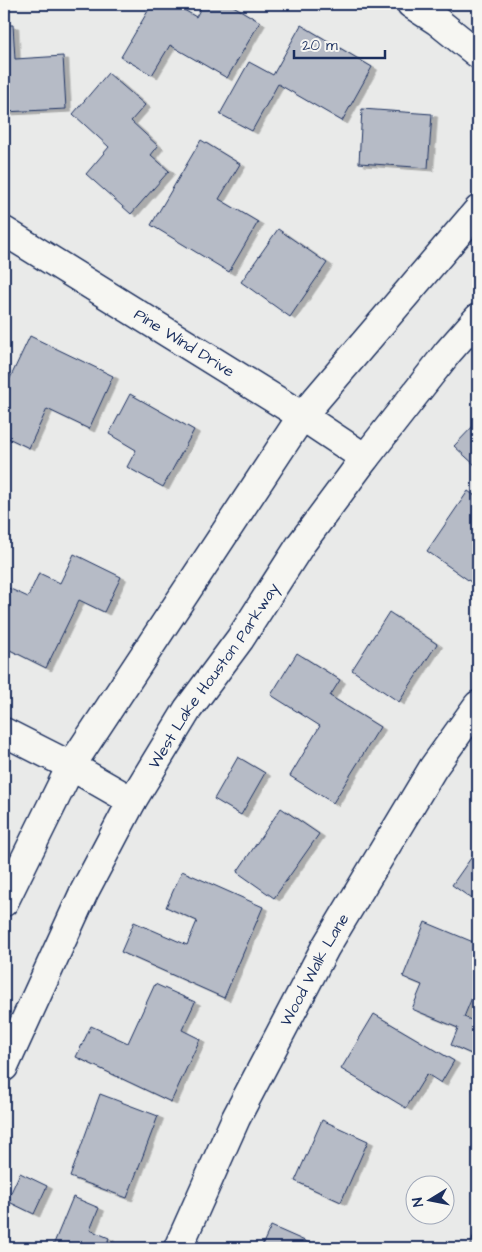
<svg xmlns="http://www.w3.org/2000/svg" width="482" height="1252" font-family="'Architects Daughter',sans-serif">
<defs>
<filter id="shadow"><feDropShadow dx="5.5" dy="3" stdDeviation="0" flood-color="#0004"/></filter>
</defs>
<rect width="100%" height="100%" fill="#e9eae9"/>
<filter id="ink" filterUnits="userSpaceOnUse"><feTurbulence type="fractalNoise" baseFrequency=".02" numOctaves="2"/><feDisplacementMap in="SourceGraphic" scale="10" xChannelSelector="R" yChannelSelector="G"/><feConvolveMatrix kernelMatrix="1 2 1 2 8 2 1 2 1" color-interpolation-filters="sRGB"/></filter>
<g filter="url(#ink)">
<g fill="#b6bbc6" stroke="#1b2f5e" filter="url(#shadow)">
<path d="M152 4H174L196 17 203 4H230L260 22 227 78 170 45 152 75 121 57Z"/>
<path d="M4 25H13L15 59 63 56 66 109 4 112Z"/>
<path d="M301 25 372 67 342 121 278 84 252 131 220 114 249 62 273 75Z"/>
<path d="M108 73 145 105 131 121 158 146 151 155 169 171 131 214 86 174 109 147 73 114Z"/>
<path d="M362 109 432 114 428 168 359 163Z"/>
<path d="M201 140 240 164 219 199 258 222 229 272 151 225Z"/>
<path d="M278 229 327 263 290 317 241 282Z"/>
<path d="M30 336 113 376 89 429 47 409 29 448 4 436V391Z"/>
<path d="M130 394 194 430 163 487 127 467 136 450 109 434Z"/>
<path d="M477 422 478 423V465L477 467 454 446Z"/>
<path d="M468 491 478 498V587L427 551Z"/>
<path d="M74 554 121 577 104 612 79 600 46 668 4 647V586L28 597 39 573 60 583Z"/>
<path d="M389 612 437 644 399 702 352 670Z"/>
<path d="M297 653 340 680 330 696 380 727 333 803 290 776 320 726 271 695Z"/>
<path d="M238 757 265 773 241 815 214 799Z"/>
<path d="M281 808 319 834 274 898 237 872Z"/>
<path d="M478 848V903L452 885Z"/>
<path d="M182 871 263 907 224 998 121 952 134 922 187 945 197 921 166 907Z"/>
<path d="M425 922 478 944V983L464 1017 478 1023V1057L451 1045 458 1028 412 1009 422 985 403 977Z"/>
<path d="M155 984 195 1002 182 1030 200 1039 171 1102 76 1057 91 1026 128 1043Z"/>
<path d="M374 1014 454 1061 441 1083 427 1074 406 1108 341 1069Z"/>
<path d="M100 1094 158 1116 127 1198 70 1177Z"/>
<path d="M322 1120 368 1141 341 1202 295 1181Z"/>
<path d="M20 1173 47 1186 34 1214 7 1201Z"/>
<path d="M73 1197 99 1208 90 1230 109 1238 105 1248H52Z"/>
<path d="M478 1220V1248H470Z"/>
<path d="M271 1226 314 1245 312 1248H261Z"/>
</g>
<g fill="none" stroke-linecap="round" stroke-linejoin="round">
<defs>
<g id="minor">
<path d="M411 4 437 21 478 54"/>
<path id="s1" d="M4 231 302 416 365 458"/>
<path d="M4 732 71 766 132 801"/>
<path id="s2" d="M178 1248 236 1118 325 948 433 768 478 705"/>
</g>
<g id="major">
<path d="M4 902 71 766 302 416 478 210"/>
<path id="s3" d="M4 1067 84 892 132 801 188 709 240 639 301 544 365 458 448 352 478 318"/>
</g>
</defs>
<use href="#minor" stroke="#1b2f5e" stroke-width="31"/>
<use href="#major" stroke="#1b2f5e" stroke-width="31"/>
<use href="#minor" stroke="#f6f6f2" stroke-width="28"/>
<use href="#major" stroke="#f6f6f2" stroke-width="28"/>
</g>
</g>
<g text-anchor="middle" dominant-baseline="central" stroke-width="4" stroke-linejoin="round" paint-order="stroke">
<g font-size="16" fill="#1b2f5e" stroke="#f6f6f2">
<text stroke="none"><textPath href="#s1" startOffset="212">Pine Wind Drive</textPath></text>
<text stroke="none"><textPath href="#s3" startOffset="445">West Lake Houston Parkway</textPath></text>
<text stroke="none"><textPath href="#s2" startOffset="310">Wood Walk Lane</textPath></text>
</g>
</g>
<rect width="482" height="1252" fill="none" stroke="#f6f6f2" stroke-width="20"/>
<rect x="10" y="10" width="462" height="1232" fill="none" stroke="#1b2f5e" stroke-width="2" filter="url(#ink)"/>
<g transform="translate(430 1200) rotate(260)"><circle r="24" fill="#f6f6f2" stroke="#9ea6b7"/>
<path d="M0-4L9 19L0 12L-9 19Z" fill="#1b2f5e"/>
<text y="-8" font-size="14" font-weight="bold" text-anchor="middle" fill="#1b2f5e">N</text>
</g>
<path d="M294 50v8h91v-8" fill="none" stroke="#1b2f5e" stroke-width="2.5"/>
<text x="302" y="50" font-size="15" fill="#1b2f5e" stroke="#f6f6f2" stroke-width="4" paint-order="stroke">20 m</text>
</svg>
